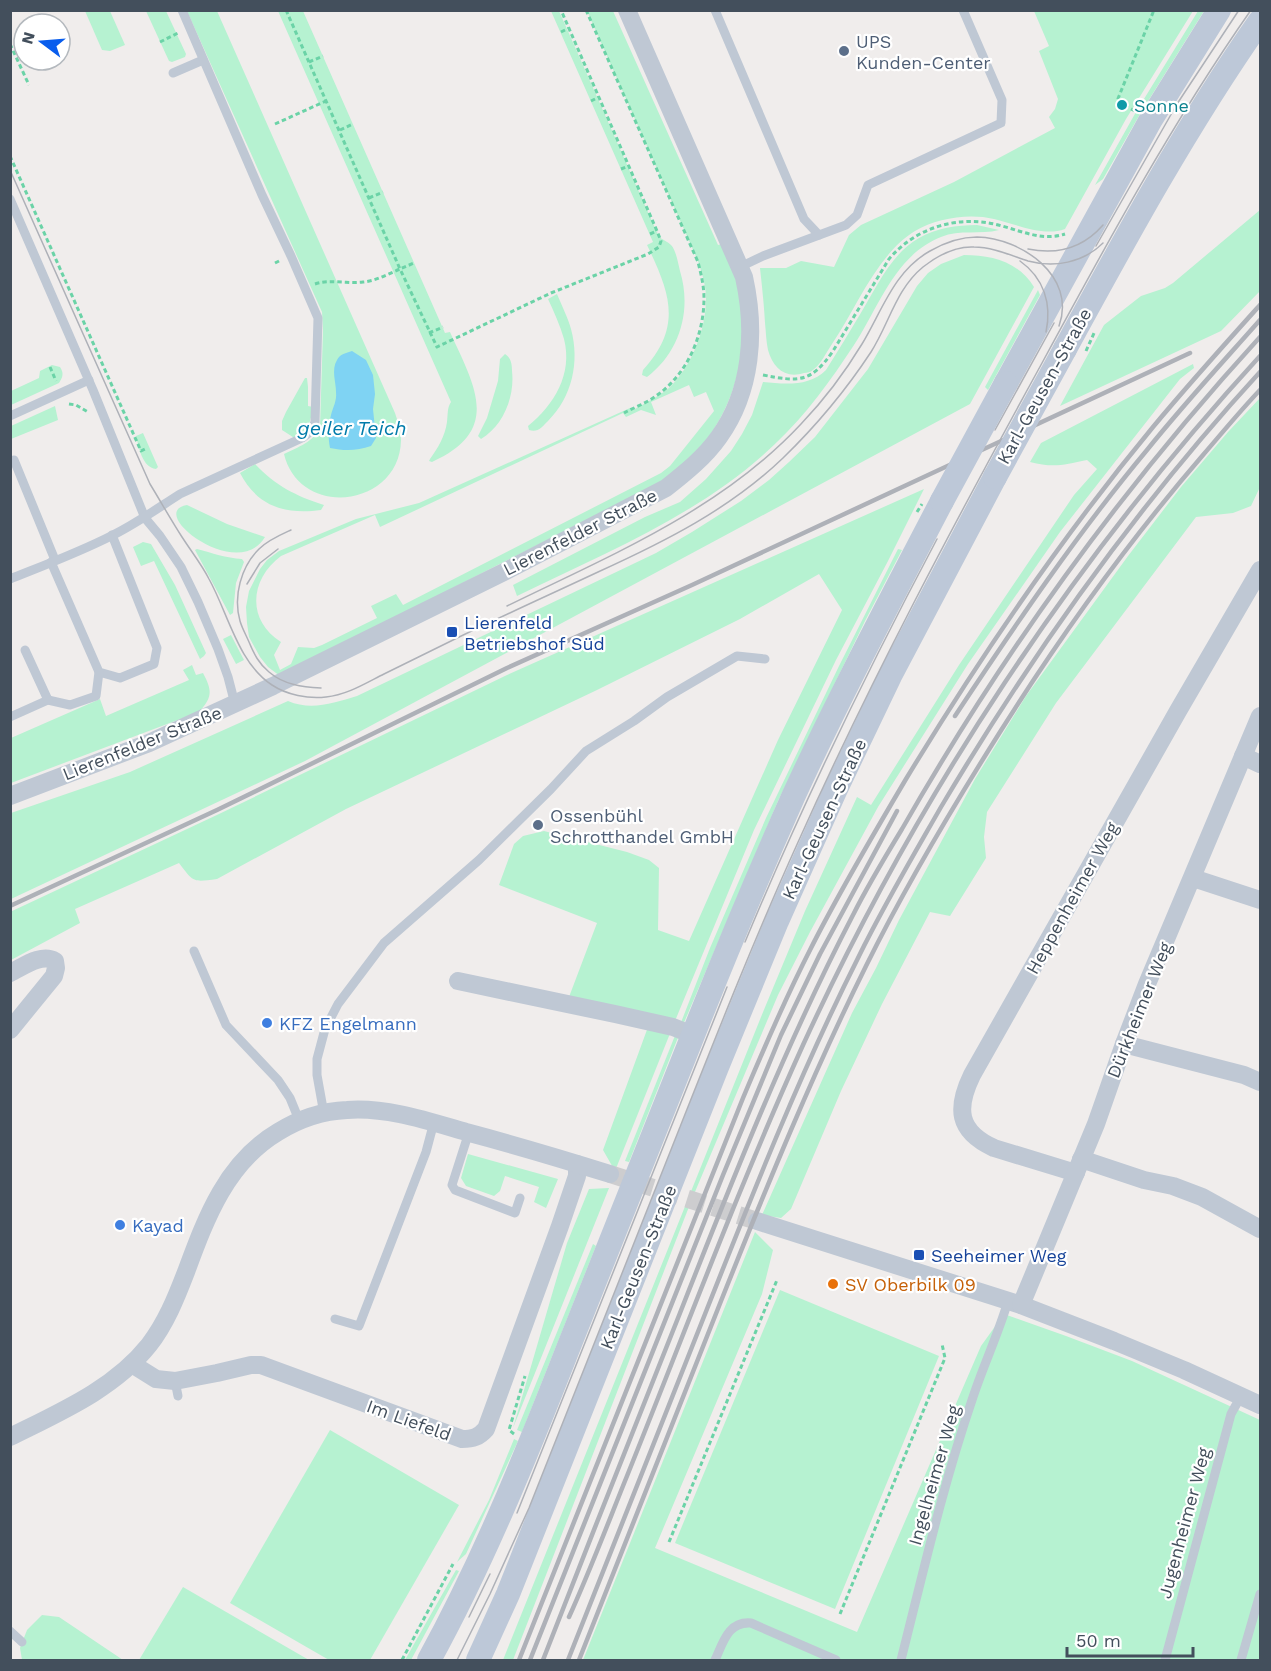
<svg xmlns="http://www.w3.org/2000/svg" width="1271" height="1671" font-family="'Work Sans',sans-serif">
<rect width="100%" height="100%" fill="#f0edec"/>
<g fill="#b6f2d1" fill-rule="evenodd">
<path d="M85 11H110L125 45 110 51 102 50Z"/>
<path d="M146 11H166L186 54 185 57 172 62 169 61Z"/>
<path d="M187 11H217L395 413C398 422 401 431 401 440 400 507 300 520 284 454 298 447 314 442 320 427L323 330 322 312Z"/>
<path d="M278 11H303L445 333 450 332C474 385 503 430 432 462L429 461 430 459C438 448 445 436 447 422 448 414 447 408 451 402Z"/>
<path d="M551 11H559L659 237C662 239 668 242 671 245 676 250 678 263 680 271 692 310 680 352 647 377L642 375 643 370C683 326 670 293 647 245L653 242Z"/>
<path d="M587 11H613L718 245 725 243C731 260 739 278 741 296 750 362 730 424 680 469 673 475 664 480 657 484L280 676 268 667 260 657 249 637 247 623 246 607 249 591 260 569 267 560 279 551 356 519 419 503 630 408 633 410C645 403 658 397 669 388 692 366 706 330 706 298 706 286 702 273 698 261ZM689 385 694 397 706 392 714 411 670 466 661 473 403 605 396 594 371 606 377 618 322 645 314 648 298 647 291 664 280 670 274 655 281 642C246 620 250 579 281 556L375 515 380 527 623 413 626 417 641 410 656 415 651 402Z"/>
<path d="M1034 11H1193L1126 119 1065 229C1043 237 1016 224 994 219 969 213 937 218 915 231 877 254 856 309 832 344 826 353 821 364 813 370 811 372 807 373 804 373 785 379 773 368 768 350 766 341 766 332 765 323 764 305 762 286 760 268H786L801 261 834 267 849 235 861 225 954 182 1055 128 1049 117 1055 109 1058 99 1039 51 1049 46Z"/>
<path d="M1198 11H1204L1140 114 1103 179 1095 185 1136 112Z"/>
<path d="M1260 210V291L1221 331 1060 406 1104 325 1141 296 1165 288 1173 283Z"/>
<path d="M977 225 999 230C980 235 960 229 941 237 895 255 879 307 854 345 831 380 806 415 775 444 702 514 607 552 517 596L513 585 645 517 680 502 706 479 731 451 742 434 752 415 763 382C785 384 809 387 826 370 838 351 850 331 862 311 877 286 892 253 919 238 937 228 956 225 977 225Z"/>
<path d="M964 255C992 255 1019 262 1034 287L970 404 305 761 11 899V813L130 772 288 701C311 711 334 703 357 696L656 553 692 532 741 501 769 480 789 462 815 437 868 369 917 286 928 273 941 264Z"/>
<path d="M1038 290 1040 295 988 390 985 387Z"/>
<path d="M557 294C562 306 568 318 571 329 580 362 572 397 548 421 542 427 538 433 529 430L528 426C554 405 573 374 564 339 560 325 554 312 548 299Z"/>
<path d="M505 354C511 358 512 364 512 371 515 397 503 426 481 439L478 436 487 418 498 381 500 359Z"/>
<path d="M1193 364 1194 368 1180 379 1060 532 968 664 878 807 810 932 778 995 692 1199 513 1660H503L761 1017 805 911 857 797 871 805 959 665 1074 495 1097 469 1087 460C1064 465 1053 468 1030 462L1041 443Z"/>
<path d="M52 365 60 367C64 373 63 377 59 383L11 405V391L39 378 40 371Z"/>
<path d="M305 378H307L308 387V406L313 407C311 421 308 431 296 439L282 430V421L286 412Z"/>
<path d="M1260 398V487L1251 506 1233 513 1196 517 1056 703 987 812 984 837 986 858 950 916 930 912 882 1004 841 1091 791 1209 781 1218 762 1215 852 1013 876 968 899 920 975 779 1026 696 1128 556 1181 487 1228 432Z"/>
<path d="M55 406 58 420 11 439V426Z"/>
<path d="M143 433 158 467 156 469C142 467 139 448 136 436Z"/>
<path d="M255 464C276 486 296 496 324 505L321 510C285 515 257 506 240 473Z"/>
<path d="M924 489 888 561 836 660 754 830 675 1021 615 1171 603 1150 648 1027 569 997 597 923 499 885 514 844 523 836 544 831 627 852 649 860 659 868 658 930 689 941 778 740 842 610 819 574 740 619 597 690 346 809 217 879C193 882 194 883 179 863L75 909 80 923 11 960 10 912 219 814 507 675Z"/>
<path d="M187 505 227 524 265 537C238 583 145 512 187 505Z"/>
<path d="M143 542 151 544 175 585 206 653 204 656 200 659 154 561 141 566 133 547Z"/>
<path d="M197 549C212 553 226 558 242 559L244 562 236 583 233 613 230 615 195 550Z"/>
<path d="M898 549 902 550 865 621 778 801 683 1025H680L710 948 766 818 839 666Z"/>
<path d="M231 635 244 660 236 664 223 639Z"/>
<path d="M192 665 196 675 203 673C212 690 213 697 199 712L11 783V738L100 699 106 716 189 680 183 670Z"/>
<path d="M676 1033 679 1035 629 1162 625 1161Z"/>
<path d="M468 1154 558 1179 546 1208 534 1202 539 1187 505 1176 500 1191 494 1196 466 1186 461 1178Z"/>
<path d="M609 1188 513 1428 567 1243 589 1189Z"/>
<path d="M755 1232 773 1250 762 1294 655 1548 857 1632 981 1346 1004 1314 1066 1336 1132 1361 1260 1420V1660H583Z"/>
<path d="M593 1244 596 1246 522 1432 517 1430Z"/>
<path d="M780 1290 939 1356 835 1609 675 1543Z"/>
<path d="M330 1430 459 1505 370 1660H329L230 1603Z"/>
<path d="M514 1439 518 1441 466 1554 457 1562 489 1500Z"/>
<path d="M456 1570 459 1571 411 1660H405Z"/>
<path d="M183 1587 309 1660H139Z"/>
<path d="M42 1615 59 1617 123 1660H22L20 1648 27 1630Z"/>
</g>
<path fill="#7fd3f3" d="M352 351 366 360 373 375 375 394 373 409 376 438 371 446C357 451 344 451 330 448 328 437 328 426 331 415 333 407 337 401 336 392 336 382 331 370 337 360 340 354 346 353 352 351Z"/>
<g fill="none" stroke-linecap="round" stroke-linejoin="round">
<path stroke="#cdcdcf" stroke-width="18" stroke-dasharray="18 9" stroke-linecap="butt" d="M610 1174 757 1221"/>
<g stroke="#6bd3a7" stroke-width="3" stroke-dasharray="4.5 3" stroke-linecap="butt">
<path d="M286 10 400 269 414 263"/>
<path d="M586 10 698 262C701 274 704 286 704 298 704 337 686 377 653 398 644 404 633 408 624 413"/>
<path d="M561 32 569 28"/>
<path d="M160 42 180 32"/>
<path d="M10 44 29 85"/>
<path d="M309 62 323 56"/>
<path d="M591 101 599 97"/>
<path d="M1135 111 1117 101 1154 10"/>
<path d="M275 124 326 101"/>
<path d="M340 130 353 124"/>
<path d="M10 156 141 451 147 448"/>
<path d="M621 169 629 166"/>
<path d="M369 198 383 192"/>
<path d="M650 234 657 231"/>
<path d="M275 263 281 260"/>
<path d="M315 284C330 279 347 284 363 282 376 281 388 274 400 269L437 347 551 293 648 254 659 247 661 241 657 231 561 10"/>
<path d="M429 333 443 327"/>
<path d="M50 367 56 381"/>
<path d="M763 375C799 382 811 383 833 351L889 259C917 226 961 214 1002 226 1024 232 1043 241 1065 234"/>
<path d="M69 404 76 405 88 412"/>
<path d="M514 1434 509 1430 525 1376"/>
<path d="M669 1542 777 1280"/>
<path d="M840 1614 945 1358 942 1344"/>
<path d="M402 1660 453 1564"/>
</g>
<g stroke="#bfc8d4" stroke-width="9">
<path d="M715 10 804 219 819 235"/>
<path d="M173 73 203 60"/>
<path d="M10 199 93 390 145 518 160 536 181 567 198 602 218 649 228 677 235 704"/>
<path d="M740 267 763 256 846 225 857 215 868 185 1001 123 1002 100 963 10"/>
<path d="M10 416 89 380"/>
<path d="M14 460 55 560"/>
<path d="M51 562 99 672 120 678 154 664 157 648 112 535"/>
<path d="M10 579C45 565 80 552 113 535 137 523 158 508 180 494L302 438C309 434 312 430 315 422L318 318 291 256 262 195 182 10"/>
<path d="M48 700 70 705 96 696 99 672"/>
<path d="M10 717 48 700 25 650"/>
<path d="M194 951 226 1025 278 1080 290 1098 299 1120"/>
<path d="M324 1114 317 1075V1059L325 1029 338 1004 384 943 479 860 551 789 586 751 634 721 667 697 737 656 765 659"/>
<path d="M469 1132 452 1185 455 1190 515 1213 520 1198"/>
<path d="M335 1319 359 1326 426 1152 434 1122"/>
<path d="M175 1381 178 1396"/>
<path d="M10 1631 22 1642"/>
<path d="M715 1660C723 1643 728 1621 751 1623L836 1660"/>
<path d="M901 1660C923 1573 943 1485 972 1400 983 1366 998 1335 1008 1301"/>
<path d="M1165 1660 1231 1414 1241 1396"/>
<path d="M1241 1660 1260 1594"/>
</g>
<g stroke="#bfc8d4" stroke-width="18">
<path d="M1243 756 1260 764"/>
<path d="M10 796 149 743 273 686 504 572 666 488C685 473 705 457 719 437 752 391 756 331 744 277L627 10"/>
<path d="M1193 878 1260 900"/>
<path d="M10 973C23 967 41 953 55 961L56 968 54 976 10 1030"/>
<path d="M458 981 615 1014 673 1027 693 1035"/>
<path d="M1124 1044 1244 1075 1260 1082"/>
<path d="M1081 1159 1144 1180 1173 1186 1202 1197 1260 1229"/>
<path d="M1076 1173 994 1148C957 1131 956 1108 972 1075L1178 711 1260 570"/>
<path d="M757 1221 1021 1305 1114 1341 1184 1370 1260 1405"/>
<path d="M1021 1305 1096 1124 1124 1044 1147 984 1260 716"/>
<path d="M132 1364 156 1379 175 1381 217 1373 251 1365H261L462 1439C473 1439 479 1437 486 1429L560 1226 577 1176V1164"/>
<path d="M10 1437C60 1412 114 1389 149 1345 166 1323 176 1298 186 1272 206 1218 226 1163 278 1132 299 1119 323 1111 347 1110 387 1107 428 1121 466 1132 515 1145 562 1159 610 1174"/>
</g>
<g stroke="#bdc8d8" stroke-width="24">
<path d="M1065 349C1126 237 1187 125 1260 21"/>
<path d="M1006 383 1150 121 1219 10"/>
<path d="M429 1660C484 1560 527 1453 569 1346 612 1238 655 1129 699 1020 729 945 760 871 793 797 839 697 891 599 942 501"/>
<path d="M478 1660 508 1594 717 1067 777 921 835 791 890 676 995 477"/>
</g>
<g stroke="#aeb1b8" stroke-width="1.5">
<path d="M10 170 150 484C161 502 171 520 182 537 191 551 202 565 209 579 228 613 238 663 272 685 287 695 308 699 326 697 347 695 366 683 384 674 406 663 429 652 451 641 500 617 549 595 598 572 664 542 730 509 783 458 816 426 846 390 871 352 889 324 896 289 923 267 937 256 954 246 974 247 992 247 1010 255 1028 261 1054 268 1083 263 1103 243"/>
<path d="M1096 246 1177 104 1239 10"/>
<path d="M1028 249C1057 255 1083 248 1103 225"/>
<path d="M1020 261C1044 278 1052 304 1046 332"/>
<path d="M995 430 1054 323"/>
<path d="M291 530C280 535 268 540 259 549 241 567 233 596 240 621 242 628 246 635 249 642 254 654 259 664 269 672 284 685 303 687 321 688"/>
<path d="M247 584 260 563 278 549"/>
<path d="M507 606C611 555 721 510 801 424 824 400 845 372 862 344 882 311 894 271 930 251 944 243 961 237 977 237 1021 238 1077 276 1059 326"/>
<path d="M745 942C802 805 867 671 937 539"/>
<path d="M517 1513 727 987"/>
<path d="M469 1617 490 1574"/>
<path d="M457 1660 490 1594 529 1508C580 1381 630 1254 680 1127 718 1031 756 935 799 840 872 677 956 520 1042 363 1107 243 1172 123 1251 10"/>
</g>
<g stroke="#aeb1b8" stroke-width="4.5">
<path d="M955 716C1015 625 1077 534 1147 450 1183 405 1222 363 1260 320"/>
<path d="M10 906 217 810 507 668 692 585 1190 353"/>
<path d="M569 1617C590 1571 608 1523 627 1476 685 1332 739 1186 803 1045 918 794 1074 559 1260 356"/>
<path d="M519 1660 743 1098C764 1048 785 999 810 950 839 892 873 835 906 779 980 657 1061 538 1153 427 1187 386 1224 345 1260 305"/>
<path d="M530 1660 723 1175 781 1035 820 954 897 811"/>
<path d="M543 1660C588 1544 634 1429 680 1313 733 1178 786 1044 853 915 868 885 885 857 902 829 1003 652 1123 487 1260 337"/>
<path d="M568 1660C614 1543 660 1426 707 1309 754 1190 801 1071 859 956 884 905 913 856 941 807 1033 652 1138 505 1260 372"/>
<path d="M579 1660C626 1540 673 1420 721 1301 766 1188 812 1075 866 966 906 885 952 808 1000 732 1061 635 1128 542 1203 455 1222 433 1240 411 1260 390"/>
</g>
<g stroke="#6bd3a7" stroke-width="3" stroke-dasharray="4.5 3" stroke-linecap="butt">
<path d="M1086 351 1095 331"/>
<path d="M917 512 922 504"/>
</g>
<g stroke="#bdc8d8" stroke-width="24">
<path d="M995 477 1065 349"/>
<path d="M942 501 1006 383"/>
</g>
</g>
<g fill="#5c6f8a" stroke="#fff" stroke-width="2">
<circle cx="844" cy="51" r="6"/>
<circle cx="538" cy="825" r="6"/>
</g>
<circle fill="#0f9aa8" stroke="#fff" stroke-width="2" cx="1122" cy="105" r="6"/>
<g fill="#1a4fb4" stroke="#fff" stroke-width="2">
<rect x="446" y="626" width="12" height="12" rx="3"/>
<rect x="913" y="1249" width="12" height="12" rx="3"/>
</g>
<g fill="#3f7fe0" stroke="#fff" stroke-width="2">
<circle cx="267" cy="1023" r="6"/>
<circle cx="120" cy="1225" r="6"/>
</g>
<circle fill="#e8710a" stroke="#fff" stroke-width="2" cx="833" cy="1284" r="6"/>
<g text-anchor="middle" dominant-baseline="central" stroke-width="4.5" stroke-linejoin="round" paint-order="stroke">
<g font-size="18" fill="#4e5e75" stroke="#fff" text-anchor="start">
<text x="856" y="41">UPS<tspan x="856" dy="21">Kunden-Center</tspan></text>
<text x="550" y="815">Ossenbühl<tspan x="550" dy="21">Schrotthandel GmbH</tspan></text>
</g>
<g font-size="18" fill="#0d838f" stroke="#fff" text-anchor="start">
<text x="1134" y="105">Sonne</text>
</g>
<g font-size="18" fill="#434f5c" stroke="#fff">
<text transform="translate(1044 386) rotate(-61)">Karl-Geusen-Straße</text>
<text transform="translate(580 532) rotate(-27)">Lierenfelder Straße</text>
<text transform="translate(142 743) rotate(-22)">Lierenfelder Straße</text>
<text transform="translate(824 819) rotate(-65)">Karl-Geusen-Straße</text>
<text transform="translate(1072 898) rotate(-61)">Heppenheimer Weg</text>
<text transform="translate(1139 1010) rotate(-68)">Dürkheimer Weg</text>
<text transform="translate(638 1267) rotate(-68)">Karl-Geusen-Straße</text>
<text transform="translate(409 1420) rotate(20)">Im Liefeld</text>
<text transform="translate(934 1475) rotate(-74)">Ingelheimer Weg</text>
<text transform="translate(1184 1523) rotate(-75)">Jugenheimer Weg</text>
</g>
<g font-size="18" fill="#164399" stroke="#fff" text-anchor="start">
<text x="464" y="622">Lierenfeld<tspan x="464" dy="21">Betriebshof Süd</tspan></text>
<text x="931" y="1255">Seeheimer Weg</text>
</g>
<g font-size="18" fill="#366cbe" stroke="#fff" text-anchor="start">
<text x="279" y="1023">KFZ Engelmann</text>
<text x="132" y="1225">Kayad</text>
</g>
<g font-size="18" fill="#c56008" stroke="#fff" text-anchor="start">
<text x="845" y="1284">SV Oberbilk 09</text>
</g>
<g font-size="20" font-style="italic" fill="#017baa" stroke="#fff">
<text x="352" y="428">geiler Teich</text>
</g>
</g>
<rect width="1271" height="1671" fill="none" stroke="#434f5c" stroke-width="24"/>
<g transform="translate(42 42) rotate(286)"><circle r="28" fill="#ffffff" stroke="#b4b9be" stroke-width="1.5"/>
<path d="M0-4.5L10 22L0 15L-10 22Z" fill="#095ded"/>
<text y="-9" font-size="16" font-weight="bold" text-anchor="middle" fill="#434f5c">N</text>
</g>
<path d="M1067 1647v9h126v-9" fill="none" stroke="#434f5c" stroke-width="3"/>
<text x="1076" y="1647" font-size="18" fill="#434f5c" stroke="#ffffff" stroke-width="4.5" paint-order="stroke">50 m</text>
</svg>
